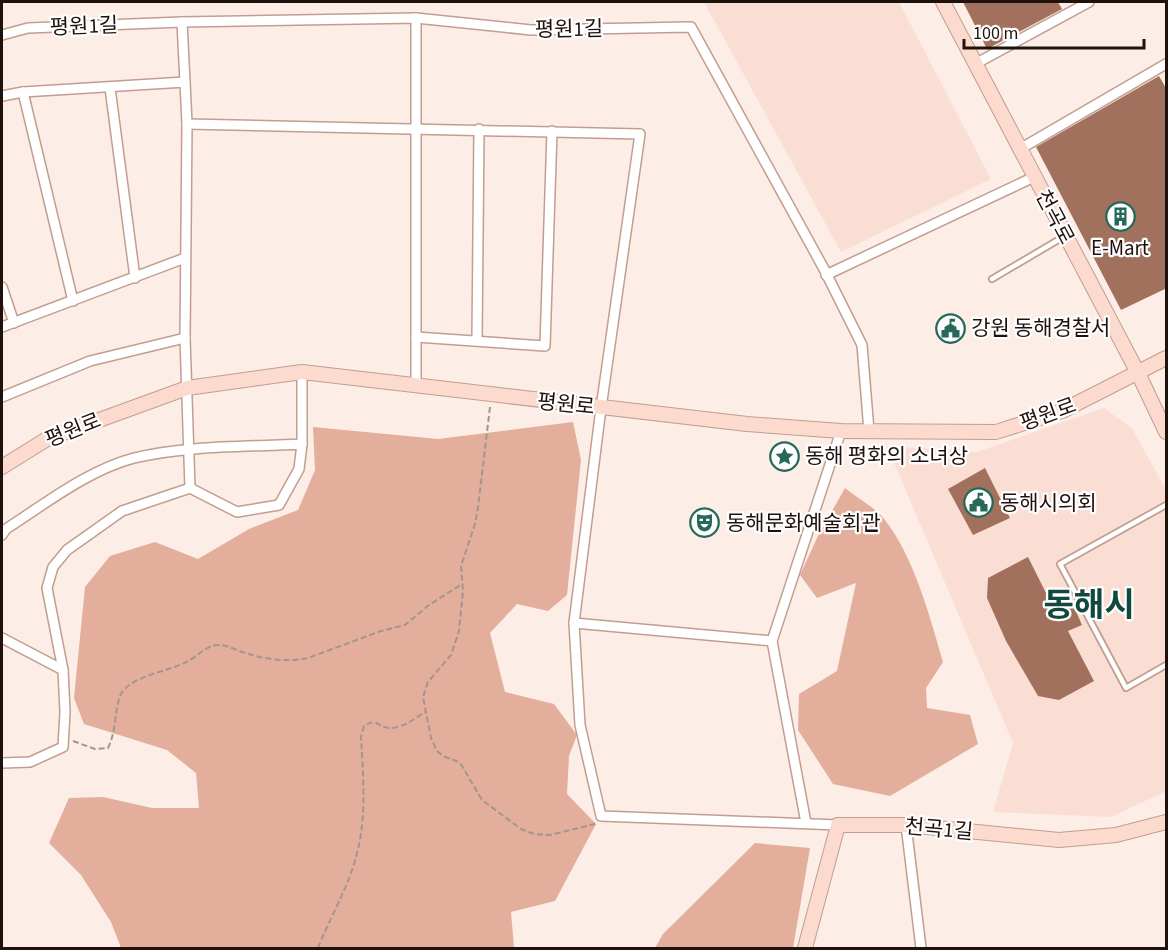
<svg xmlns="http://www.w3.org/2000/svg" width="1168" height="950" font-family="'Source Sans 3','Noto Sans KR',sans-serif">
<rect width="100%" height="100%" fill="#fcede7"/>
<g fill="#faded4">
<path d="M704 2H899L991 179 841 252Z"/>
<path d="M1104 408 1132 428 1166 490V791L1111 817 993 812 1013 743 887 446 977 452Z"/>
</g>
<g fill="#e3ae9b">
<path d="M573 422 581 460 567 595 548 611 517 604 490 633 505 692 554 704 577 735 569 756 567 794 596 824 555 901 511 912 514 948H121L111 922 81 875 49 843 69 798 103 797 152 808H199L196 773 167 750 84 724 74 698 85 587 110 556 155 542 198 559 249 529 298 510 315 470 313 427 438 439Z"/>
<path d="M845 488C857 498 875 507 885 520 914 557 930 617 943 662L926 688 927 708 970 715 978 744 890 796 833 784 798 730 799 694 837 671 856 583 817 598 800 575 817 538Z"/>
<path d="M755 843 810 848 793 948H655L663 934Z"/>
</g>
<g fill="#a1715e">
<path d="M963 2H1058L1062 9 987 49Z"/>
<path d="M1159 76 1167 90V288L1121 310 1036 147Z"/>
<path d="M985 468 1010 518 973 535 948 489Z"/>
<path d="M1028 557 1053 607 1071 600 1082 625 1068 631 1094 681 1059 700 1038 696 1006 641 987 598 988 578Z"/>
</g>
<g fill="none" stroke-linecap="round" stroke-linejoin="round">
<defs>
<g id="lane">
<path d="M992 279 1065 236"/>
<path d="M1166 505 1060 564 1126 688 1166 665"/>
</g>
<g id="street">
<path d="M182 22 185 82"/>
<path d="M2 35 28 28 182 22 416 18 531 30 691 27 824 269 862 345 869 431"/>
<path d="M975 64 1089 2"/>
<path d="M110 88 135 278"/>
<path d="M23 92 73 301"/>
<path d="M2 96 23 92 185 82 187 124 185 338 190 488"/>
<path d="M187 124 640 134 601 408 574 623 580 725 601 816 838 825"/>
<path d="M1020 149 1166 64"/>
<path d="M826 275 1034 177"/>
<path d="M2 287 14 323"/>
<path d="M2 327 185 258"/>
<path d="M416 337 545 346 552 131"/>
<path d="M477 341 479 129"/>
<path d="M416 387V18"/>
<path d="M2 397 90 361 185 338"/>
<path d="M302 444V372"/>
<path d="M2 535 6 529C45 504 88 470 134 458 188 445 246 447 302 444L299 469 279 505 237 512 190 488 122 511 67 550 53 567 47 588 63 670 65 712 63 747 30 762 2 763"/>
<path d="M574 623 772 641"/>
<path d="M2 638 63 670"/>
<path d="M806 823 772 641 841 431"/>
<path d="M906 825 921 948"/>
</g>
<g id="secondary">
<path d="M943 2 1138 373 1166 432"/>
<path d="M2 467 47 439 187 388 302 372 747 424 841 431 996 432 1062 411 1166 358"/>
<path d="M805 948 838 825H906L1059 840 1116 835 1166 822"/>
</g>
</defs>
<use href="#lane" stroke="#c19e90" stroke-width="8"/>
<use href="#street" stroke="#c19e90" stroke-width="12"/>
<use href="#secondary" stroke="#c19e90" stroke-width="16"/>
<g stroke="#a3958f" stroke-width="2" stroke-dasharray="6 3" stroke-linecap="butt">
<path d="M490 407 478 507 475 524 461 566 463 591 459 631 451 655 428 682 423 697 431 738 437 751 443 756 459 762 462 766 482 800 521 829 534 834 550 835 595 824"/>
<path d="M73 741 95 749 108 748C117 730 114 709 121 694 131 675 173 671 190 660 199 655 207 645 218 645 229 645 239 652 249 654 268 660 288 662 308 658L381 631 405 625 429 605 462 584"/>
<path d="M318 948C330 917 349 887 357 853 367 816 363 775 361 737L364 726C378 717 378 728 390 728 403 728 414 719 425 712"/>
</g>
<use href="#lane" stroke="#fff" stroke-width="4.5"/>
<use href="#street" stroke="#fff" stroke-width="9"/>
<use href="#secondary" stroke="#fcdacd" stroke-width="14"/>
</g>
<defs>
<symbol id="building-ring" viewBox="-11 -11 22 22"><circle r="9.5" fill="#fefefe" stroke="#26695a" stroke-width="1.5"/><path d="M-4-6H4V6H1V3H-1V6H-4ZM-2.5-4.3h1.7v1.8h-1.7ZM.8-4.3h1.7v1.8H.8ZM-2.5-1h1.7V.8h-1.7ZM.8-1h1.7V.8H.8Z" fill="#26695a"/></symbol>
<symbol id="civic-ring" viewBox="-11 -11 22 22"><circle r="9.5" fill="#fefefe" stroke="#26695a" stroke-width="1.5"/><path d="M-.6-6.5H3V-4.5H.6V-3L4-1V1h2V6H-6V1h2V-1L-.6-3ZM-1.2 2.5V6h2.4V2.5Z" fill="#26695a"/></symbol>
<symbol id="sight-ring" viewBox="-11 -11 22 22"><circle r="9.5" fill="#fefefe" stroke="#26695a" stroke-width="1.5"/><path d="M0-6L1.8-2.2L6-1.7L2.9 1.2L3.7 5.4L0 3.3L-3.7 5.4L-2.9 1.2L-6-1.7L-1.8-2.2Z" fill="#26695a"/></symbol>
<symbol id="theatre-ring" viewBox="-11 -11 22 22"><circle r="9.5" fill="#fefefe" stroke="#26695a" stroke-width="1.5"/><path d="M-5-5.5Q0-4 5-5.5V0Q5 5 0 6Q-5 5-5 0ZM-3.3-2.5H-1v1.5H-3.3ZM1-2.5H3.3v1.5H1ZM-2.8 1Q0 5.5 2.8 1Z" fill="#26695a"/></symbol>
</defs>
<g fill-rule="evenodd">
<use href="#building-ring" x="1104" y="200" width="33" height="33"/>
<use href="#civic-ring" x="934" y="312" width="33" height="33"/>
<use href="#sight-ring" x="768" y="440" width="33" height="33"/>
<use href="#civic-ring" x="962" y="486" width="33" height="33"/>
<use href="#theatre-ring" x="688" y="506" width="33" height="33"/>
</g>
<g text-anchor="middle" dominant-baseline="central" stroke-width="4.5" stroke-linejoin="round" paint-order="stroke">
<g font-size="21" fill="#1f120d" stroke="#fefefe">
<text transform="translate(84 26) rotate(-2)">평원1길</text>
<text transform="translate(569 29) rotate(-1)">평원1길</text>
<text transform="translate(1055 217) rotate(62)">천곡로</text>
<text transform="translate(566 404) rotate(6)">평원로</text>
<text transform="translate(1048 414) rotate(-20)">평원로</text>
<text transform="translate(73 430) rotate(-22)">평원로</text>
<text transform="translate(939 829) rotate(5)">천곡1길</text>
</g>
<g font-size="21" fill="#1f120d" stroke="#fefefe" text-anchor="start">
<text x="1120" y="248" text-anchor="middle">E-Mart</text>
<text x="971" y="328">강원 동해경찰서</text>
<text x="805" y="456">동해 평화의 소녀상</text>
<text x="1000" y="503">동해시의회</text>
<text x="726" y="523">동해문화예술회관</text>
</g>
<g font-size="33" font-weight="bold" fill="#12493d" stroke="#fefefe">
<text x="1089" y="605">동해시</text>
</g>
</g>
<rect width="1168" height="950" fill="none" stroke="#1f120d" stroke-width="6"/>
<path d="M964 39v9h180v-9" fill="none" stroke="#1f120d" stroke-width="3"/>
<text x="973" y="39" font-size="18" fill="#1f120d" stroke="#fefefe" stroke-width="4.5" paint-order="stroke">100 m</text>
</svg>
